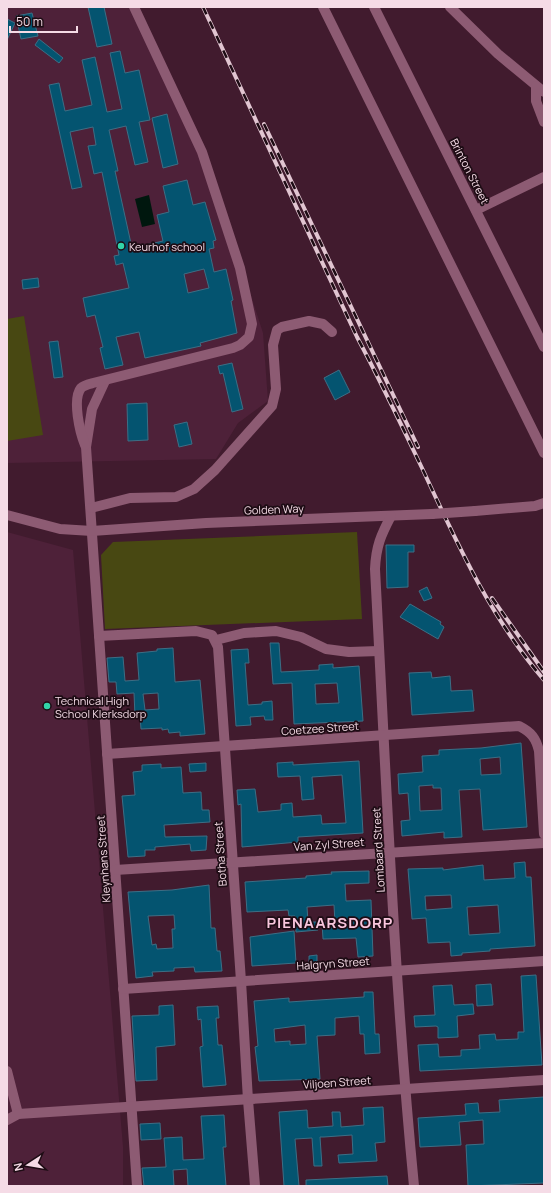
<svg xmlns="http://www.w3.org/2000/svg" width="551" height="1193" font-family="Manrope,sans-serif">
<rect width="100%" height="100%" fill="#411b2e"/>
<g fill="#4e2139">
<path d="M7 7H137L207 159 263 333 268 401 238 423 216 459 7 463Z"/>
<path d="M7 532 73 550 123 1147V1186H7Z"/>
</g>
<g fill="#484812">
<path d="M24 316 43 435 7 441V319Z"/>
<path d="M357 532 362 619 105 629 101 555 113 542Z"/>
</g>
<path fill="#00170e" d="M149 195 155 224 142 227 135 199Z"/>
<g fill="#045470" stroke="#3d6e85" fill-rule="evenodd">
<path d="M88 7H104L112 44 97 47Z"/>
<path d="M32 13 38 36 21 39 16 16Z"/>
<path d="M7 19 15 23 7 40Z"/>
<path d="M39 39 63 58 59 63 35 45Z"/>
<path d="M120 51 125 73 139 70 150 120 139 122 148 162 135 165 126 126 109 130 118 171H115L132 248 163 241 157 215 169 212 163 186 187 180 193 205 205 202 216 240 213 241 214 248 209 249 214 272 226 269 233 300 231 301 237 333 200 343 201 346 145 358 139 332 116 337 123 365 105 369 100 348 103 347 95 315 87 317 83 298 129 288 123 263 116 265 114 256 119 255 102 172 94 174 88 146 96 145 93 127 70 132 82 187 72 189 49 85 59 83 65 111 92 105 82 60 95 57 107 112 122 109 110 53ZM204 269 209 288 188 293 184 274Z"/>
<path d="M167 114 178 164 163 168 152 118Z"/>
<path d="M38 278 39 287 23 289 22 280Z"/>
<path d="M58 341 63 377 54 378 49 342Z"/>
<path d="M232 363 243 409 232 412 223 373 220 374 218 366Z"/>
<path d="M339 370 350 392 335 400 324 378Z"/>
<path d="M147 403 148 440 128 441 127 404Z"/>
<path d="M187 422 192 444 179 447 174 425Z"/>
<path d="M386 545H414V552H408V587L387 588Z"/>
<path d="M427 587 432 598 424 601 419 591Z"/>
<path d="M410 604 441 622 440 624 444 627 438 639 400 617Z"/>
<path d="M270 643H279L281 672 319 670V665L333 664V668L359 666 363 721 294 724 292 683 273 684ZM337 683 339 703 316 704 315 684Z"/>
<path d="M173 648 175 682 200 680 205 734 180 736V732L169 733 168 729 162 730V728L141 729 140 716H135L134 693 117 694 116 682H109L107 658 123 657 125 681 139 680 137 653 157 651V649ZM158 693 159 709 145 710 143 694Z"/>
<path d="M248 649 249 663H245L248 705 262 704V702L272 701 273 720H265L264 716 250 717 251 725 236 726 231 650Z"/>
<path d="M431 672 432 678 450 676 451 691 472 690 474 711 412 715 409 673Z"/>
<path d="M521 743 527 827 483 830 480 789 459 790 462 837 444 838V832L402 836 401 821 410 820 408 793 399 794 398 774 423 772 422 756 439 755V750L481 748ZM500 757 501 774 481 775 480 759ZM433 785V788H441L442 810 420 811 419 786Z"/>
<path d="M359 761 363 833 298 837V842L242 847 241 804 238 805 237 790 255 789 258 812 281 810V804L292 803 293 817 321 815 322 824 346 823 342 775 312 777 314 799 302 800 300 776 278 777 277 763 293 762V765Z"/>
<path d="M206 763V771L190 772 189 764Z"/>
<path d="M161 764V768L181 767 183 793 201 792 202 810H209L210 822 164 825 165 837 207 836 206 850 191 851 190 844 155 847V850H145V856L128 857 122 796 135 795 133 772 142 771V765Z"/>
<path d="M525 862 526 877H531L535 946 490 949V951L462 953V955L451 956 450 942 428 943 426 918 412 919 408 869 443 868V870L483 865 484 880 515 878 514 863ZM451 895 452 908 426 910 425 896ZM498 905 500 933 469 935 467 907Z"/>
<path d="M369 871V883L345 884 346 901 371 900 373 956 358 957 356 938 323 939 322 923H335L334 905 307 907 308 922H317L318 930 296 932 295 916H289L288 910 247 912 245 882 306 878V876L332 874 331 872Z"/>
<path d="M209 885 211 928H215L217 951H220L222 971 195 972 194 967 174 968V971L152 972 153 976 136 978 128 892 172 890ZM174 915 175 929H172L173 948 157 949 156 944 152 945 148 916Z"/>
<path d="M294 931 296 963 252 966 250 937Z"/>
<path d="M317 955V963H309V956Z"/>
<path d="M536 975 542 1065 420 1071 418 1045 438 1044 439 1057 461 1056V1050L480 1049 479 1035 495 1034 496 1040 518 1039V1032H524L521 976Z"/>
<path d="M491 984 493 1005 477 1006 476 985Z"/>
<path d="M452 985 454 1005 473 1004 474 1014 457 1016 458 1037 438 1038V1027L436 1026 415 1027 414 1016 435 1015 433 986Z"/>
<path d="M364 992H373L375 1034H379L380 1053 365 1054 364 1034H360L359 1016 335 1018V1035L317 1036 320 1079 259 1081 255 1047 258 1046 254 1001 289 998V1002L364 997ZM305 1025 306 1044 290 1045V1041L275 1042 274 1029Z"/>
<path d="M173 1005 175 1045 156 1047 157 1080 136 1081 132 1016 159 1015V1006Z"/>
<path d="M218 1006 219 1018H216L218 1045H222L226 1085 203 1087 200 1047 203 1046 201 1019 198 1020 197 1007Z"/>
<path d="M544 1097V1183L468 1186 466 1145 484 1144 483 1120 459 1122 461 1145 420 1147 418 1118 466 1115 465 1104 478 1103 479 1113 500 1112 499 1100Z"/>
<path d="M383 1107 385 1142 375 1143 377 1161 339 1163 338 1155 353 1154 352 1135 324 1137H320L322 1166H314L312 1138 295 1139 299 1186H284L279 1112 307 1110 308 1128 333 1126 332 1112H340L341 1127 364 1125 363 1108Z"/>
<path d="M224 1115 226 1147H223L226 1186H188L187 1169 173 1170 174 1186H144L142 1168 166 1167 164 1138 182 1137 183 1160 204 1159 201 1116Z"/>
<path d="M160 1123 161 1139 141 1140 140 1124Z"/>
<path d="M387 1176 388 1186H306V1180Z"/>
</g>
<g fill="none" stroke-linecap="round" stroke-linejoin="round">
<g stroke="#8d5b73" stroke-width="10">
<path d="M323 7 544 453"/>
<path d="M374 7 544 347"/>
<path d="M450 7 498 54 544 92"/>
<path d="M536 86V101L544 122"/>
<path d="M476 210 544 177"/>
<path d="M105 381 92 409 86 447 137 1186"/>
<path d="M85 445C80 433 72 399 81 388 84 385 89 384 93 383L233 348 240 345 249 337 252 324 240 268 202 152 134 7"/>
<path d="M91 508 130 498 176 497 194 489 215 470 272 406 276 389 273 345 277 330 282 327 309 321 323 324 332 332"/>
<path d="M475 511 535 506 544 503"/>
<path d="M7 515 60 529 92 531 206 523 432 514"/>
<path d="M391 516C381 535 376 546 375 569 386 775 394 981 414 1186"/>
<path d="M99 636 196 631 212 635 218 647 241 981 248 1100 255 1186"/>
<path d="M216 640 244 633 276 631 301 637 326 649 349 652 379 651"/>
<path d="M107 754 519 726C531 732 536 738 539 751L544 834"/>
<path d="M115 870 544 843"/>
<path d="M123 989 544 961"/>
<path d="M7 1071 18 1114"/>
<path d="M7 1120 18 1114 544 1080"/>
</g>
<defs>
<g id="rail">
<path d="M203 7 357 337C380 380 401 424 422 468 457 543 490 617 544 680"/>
<path d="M264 124 418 447"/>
<path d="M492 598 544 672"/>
</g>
</defs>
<use href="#rail" stroke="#e1c5d1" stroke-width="4"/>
<use href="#rail" stroke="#1d0c14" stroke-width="2.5" stroke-dasharray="8" stroke-linecap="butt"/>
<path stroke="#8d5b73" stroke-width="10" d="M432 514 475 511"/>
</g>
<g fill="#32d4a9" stroke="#1d0c14" stroke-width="1.5">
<circle cx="121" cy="246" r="4"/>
<circle cx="47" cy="706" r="4"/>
</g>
<g text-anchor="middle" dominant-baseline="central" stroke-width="3.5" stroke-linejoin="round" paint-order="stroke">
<g font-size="11" fill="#f5dbe6" stroke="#1d0c14">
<text transform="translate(470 171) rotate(63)">Brinton Street</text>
<text transform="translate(274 509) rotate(-2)">Golden Way</text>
<text transform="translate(320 728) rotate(-4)">Coetzee Street</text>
<text transform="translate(329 844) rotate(-4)">Van Zyl Street</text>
<text transform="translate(378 850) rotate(-93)">Lombaard Street</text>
<text transform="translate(220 854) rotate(-94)">Botha Street</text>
<text transform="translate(103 859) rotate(-94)">Kleynhans Street</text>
<text transform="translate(333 963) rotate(-4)">Halgryn Street</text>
<text transform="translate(337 1082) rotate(-4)">Viljoen Street</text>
</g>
<g font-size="11" fill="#f5dbe6" stroke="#1d0c14" text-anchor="start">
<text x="129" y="246">Keurhof school</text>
<text x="55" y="700">Technical High<tspan x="55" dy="13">School Klerksdorp</tspan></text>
</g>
<g font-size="15" font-weight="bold" letter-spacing="1" fill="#f9c6dd" stroke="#1d0c14">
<text x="330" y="922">PIENAARSDORP</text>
</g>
</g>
<rect width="551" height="1193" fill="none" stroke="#f5dbe6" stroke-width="16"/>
<g transform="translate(28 1165) rotate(258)" stroke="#1d0c14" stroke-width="3" paint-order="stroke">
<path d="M0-3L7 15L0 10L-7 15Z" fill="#f5dbe6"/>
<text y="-6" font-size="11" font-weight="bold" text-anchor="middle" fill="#f5dbe6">N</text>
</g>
<path d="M10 26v6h67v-6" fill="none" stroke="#f5dbe6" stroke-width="2"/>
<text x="16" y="26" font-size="12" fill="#f5dbe6" stroke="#1d0c14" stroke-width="3" paint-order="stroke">50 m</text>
</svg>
